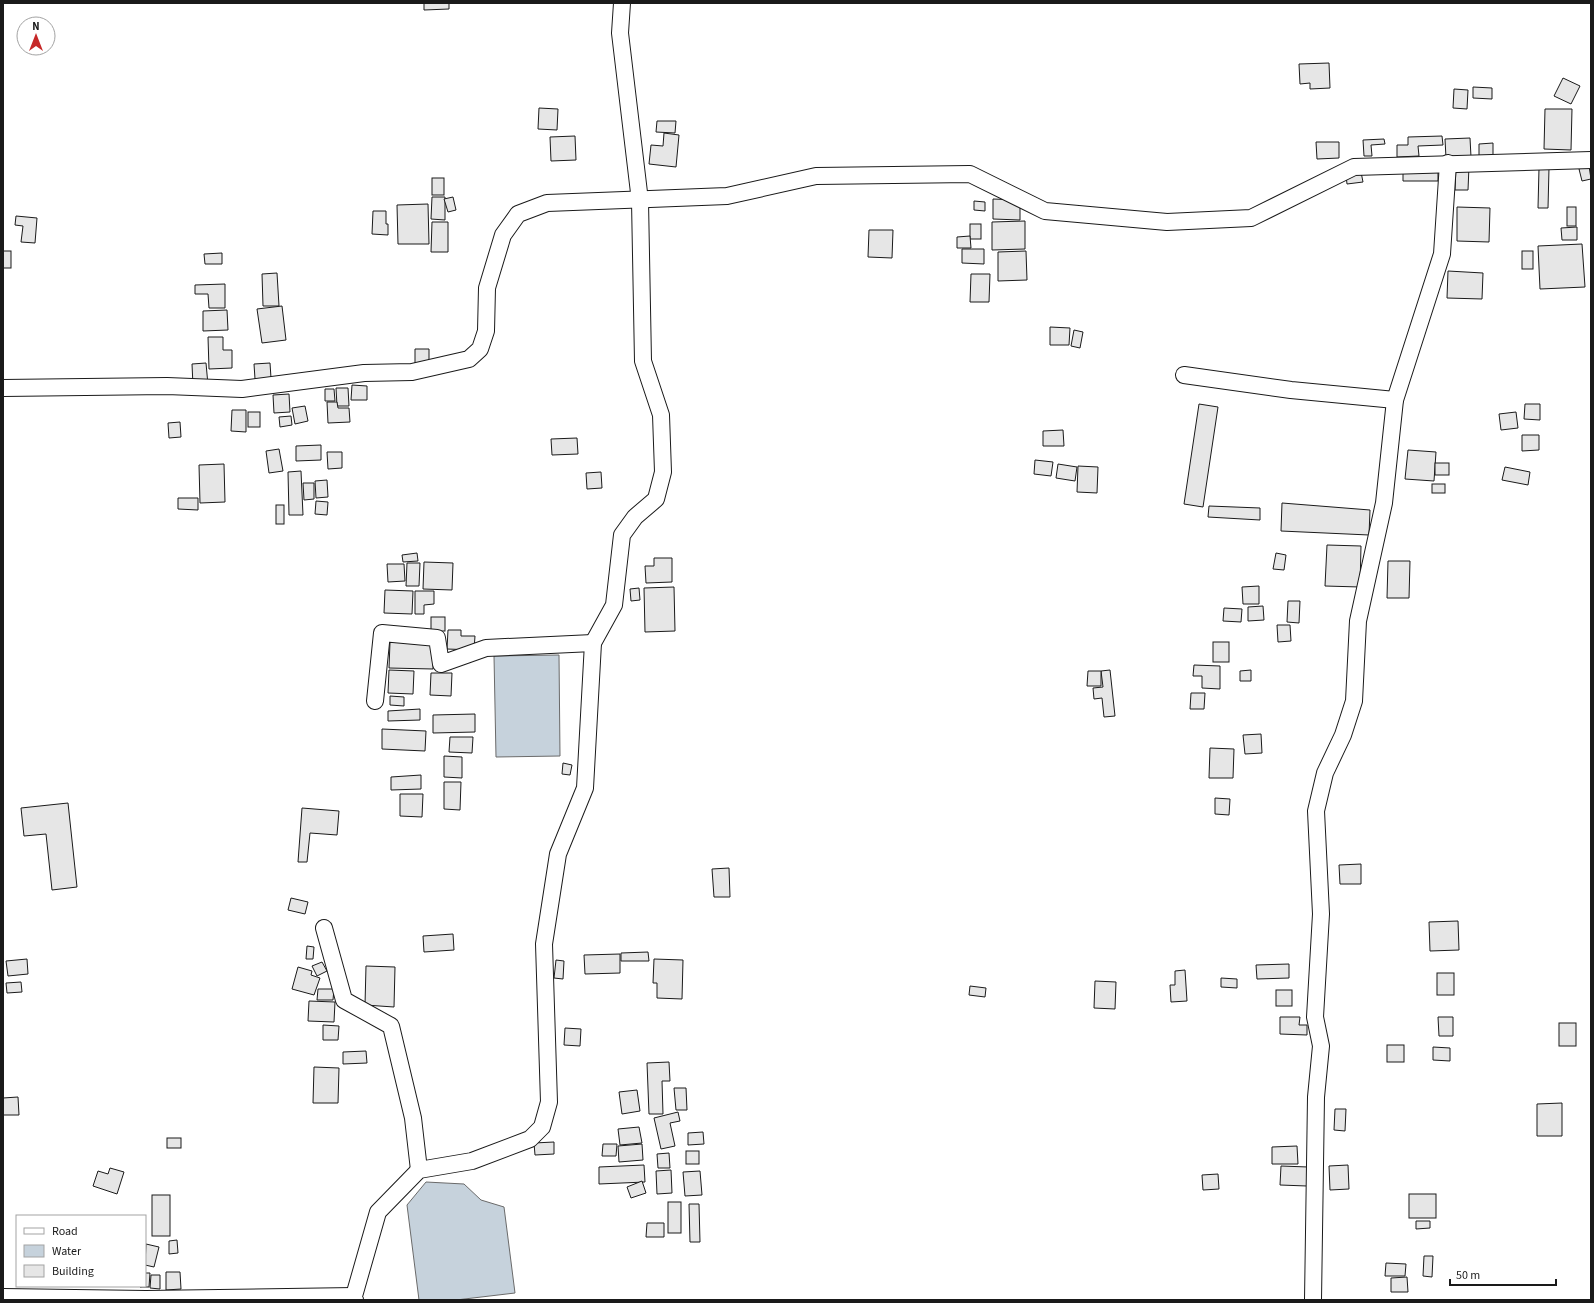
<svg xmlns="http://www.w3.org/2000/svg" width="1594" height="1303" font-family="'Source Sans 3',sans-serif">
<rect width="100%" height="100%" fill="#fff"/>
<g fill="#c6d2dc" stroke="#6a6a6a">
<path d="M559 655 560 756 496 757 494 656Z"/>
<path d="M426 1182 464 1184 481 1200 504 1207 515 1293 456 1300H419L407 1205Z"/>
</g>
<g fill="#e6e6e6" stroke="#1a1a1a">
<path d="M424 3H449V9L424 10Z"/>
<path d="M1329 63 1330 88 1310 89V83L1300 84 1299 64Z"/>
<path d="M1563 78 1580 86 1571 104 1554 96Z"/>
<path d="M1473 87 1492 88V99L1473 98Z"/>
<path d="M1454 89 1468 90 1467 109 1453 108Z"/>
<path d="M539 108 558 109 557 130 538 129Z"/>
<path d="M1545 109H1572L1571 150 1544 149Z"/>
<path d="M657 121H676L675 133 656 132Z"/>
<path d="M664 133 679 135 676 167 649 164 651 145 663 146Z"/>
<path d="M575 136 576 160 551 161 550 137Z"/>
<path d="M1442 136 1443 145 1418 146 1419 156 1397 157V145H1408V137Z"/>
<path d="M1470 138 1471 157 1446 158 1445 139Z"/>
<path d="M1384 139 1385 144 1371 145 1372 156H1364L1363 140Z"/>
<path d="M1316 142H1339V158L1317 159Z"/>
<path d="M1493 143V156H1479V144Z"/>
<path d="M1456 166H1469L1468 190H1455Z"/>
<path d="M1589 166 1591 179 1582 181 1579 169Z"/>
<path d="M1403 168 1438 169V181H1403Z"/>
<path d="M1539 168H1549L1548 208H1538Z"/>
<path d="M1361 172 1363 182 1347 184 1346 175Z"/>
<rect x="432" y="178" width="12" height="17"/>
<path d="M432 197H445V220L431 219Z"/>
<path d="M453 197 456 210 448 212 444 199Z"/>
<path d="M993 199 1020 200V220L993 219Z"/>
<path d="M974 201 985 202V211L974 210Z"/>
<path d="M428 204 429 244H398L397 205Z"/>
<path d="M1457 207 1490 208 1489 242 1457 241Z"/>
<rect x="1567" y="207" width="9" height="19"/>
<path d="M373 211H386V224H388V235L372 234Z"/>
<path d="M16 216 37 218 35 243 21 242 23 226 15 225Z"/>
<path d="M1025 221V249L992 250V222Z"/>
<path d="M432 222H448V252H431Z"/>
<rect x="970" y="224" width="11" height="15"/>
<path d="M1577 227V240H1562L1561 228Z"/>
<path d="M869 230H893L892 258 868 257Z"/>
<path d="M970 236 971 248H957V237Z"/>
<path d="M1582 244 1585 287 1540 289 1538 246Z"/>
<path d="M962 249H984V264L962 263Z"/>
<rect x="3" y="251" width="8" height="17"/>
<path d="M1026 251 1027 280 998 281V252Z"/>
<rect x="1522" y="251" width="11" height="18"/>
<path d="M222 253V264H205L204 254Z"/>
<path d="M1448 271 1483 273 1482 299 1447 298Z"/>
<path d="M277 273 279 306H263L262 274Z"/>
<path d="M971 274H990L989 302H970Z"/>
<path d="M225 284V308H209L208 294H195V285Z"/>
<path d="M282 306 286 340 262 343 257 309Z"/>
<path d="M227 310 228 330 203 331V311Z"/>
<path d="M1050 327 1070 328 1069 345H1050Z"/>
<path d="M1074 330 1083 332 1080 348 1071 346Z"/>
<path d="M208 337H223V350H232V368L209 369Z"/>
<path d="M415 349H429V365L415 366Z"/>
<path d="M206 363 208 385 193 386 192 364Z"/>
<path d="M270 363 271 378 255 379 254 364Z"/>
<path d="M352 385 367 386V400H351Z"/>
<path d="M336 388H348L349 406H337Z"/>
<path d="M325 389H334L335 401H325Z"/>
<path d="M289 394 290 412 274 413 273 395Z"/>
<path d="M327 402H337L338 408H349L350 422 328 423Z"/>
<path d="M1199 404 1218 407 1203 507 1184 504Z"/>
<path d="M1525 404H1540V420L1524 419Z"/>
<path d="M305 406 308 421 295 424 292 408Z"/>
<path d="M232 410H246V432L231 431Z"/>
<rect x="248" y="412" width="12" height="15"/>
<path d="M1516 412 1518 428 1501 430 1499 414Z"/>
<path d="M291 416 292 425 280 427 279 417Z"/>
<path d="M180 422 181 437 169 438 168 423Z"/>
<path d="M1063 430 1064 446H1043V431Z"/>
<path d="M1522 435H1539V450L1522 451Z"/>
<path d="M577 438 578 454 552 455 551 439Z"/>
<path d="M321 445V460L296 461V446Z"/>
<path d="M279 449 283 471 269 473 266 451Z"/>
<path d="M1408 450 1436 452 1434 481 1405 479Z"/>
<path d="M327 452H342V468L328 469Z"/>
<path d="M1035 460 1053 462 1051 476 1034 474Z"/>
<rect x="1435" y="463" width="14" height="12"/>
<path d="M224 464 225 502 200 503 199 465Z"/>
<path d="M1058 464 1077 467 1075 481 1056 478Z"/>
<path d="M1078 466 1098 467 1097 493 1077 492Z"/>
<path d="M1505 467 1530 472 1528 485 1502 480Z"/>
<path d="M301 471 303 515H289L288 472Z"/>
<path d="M601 472 602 488 587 489 586 473Z"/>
<path d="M327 480 328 497 316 498 315 481Z"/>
<path d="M303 483H314V499L304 500Z"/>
<rect x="1432" y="484" width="13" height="9"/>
<path d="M178 498H198V510L178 509Z"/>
<path d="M316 501 328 502 327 515 315 514Z"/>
<path d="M1282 503 1370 510 1369 535 1281 531Z"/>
<rect x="276" y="505" width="8" height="19"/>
<path d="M1209 506 1260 508V520L1208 517Z"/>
<path d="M1327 545 1361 546 1360 587 1325 586Z"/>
<path d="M417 553 418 561 403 562 402 555Z"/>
<path d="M1276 553 1286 555 1284 570 1273 569Z"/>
<path d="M654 558H672V582L646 583 645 566H654Z"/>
<path d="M1388 561H1410L1409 598H1387Z"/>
<path d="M424 562 453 563 452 590 423 589Z"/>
<path d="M407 563H420L419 586H406Z"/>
<path d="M387 564H404L405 581 388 582Z"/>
<path d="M1259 586V604H1243L1242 587Z"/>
<path d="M674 587 675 631 645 632 644 588Z"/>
<path d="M639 588 640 600 631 601 630 589Z"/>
<path d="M385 590 413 591 412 614 384 613Z"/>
<path d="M415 591H434V604L424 605V614H415Z"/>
<path d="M1288 601H1300L1299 623 1287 622Z"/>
<path d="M1263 606 1264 620 1248 621V607Z"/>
<path d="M1224 608 1242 609 1241 622 1223 621Z"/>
<rect x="431" y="617" width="14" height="14"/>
<path d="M1277 625H1290L1291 641 1278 642Z"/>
<path d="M448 630H461V636H475L474 650 447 649Z"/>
<path d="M390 642 433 643V669L389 668Z"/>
<rect x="1213" y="642" width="16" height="20"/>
<path d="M1194 665 1220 666V689L1202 688V676H1193Z"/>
<path d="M389 670 414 671 413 694 388 693Z"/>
<path d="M1110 670 1115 716 1104 717 1102 698 1094 699 1093 688 1103 687 1101 671Z"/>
<path d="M1251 670V681H1240V671Z"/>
<path d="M1088 671H1101V686H1087Z"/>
<path d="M431 673H452L451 696 430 695Z"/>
<path d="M1191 693H1205L1204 709H1190Z"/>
<path d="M390 696 404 697V706L390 705Z"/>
<path d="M420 709V720L388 721V711Z"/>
<path d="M475 714V732L433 733V715Z"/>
<path d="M382 729 426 731 425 751 382 749Z"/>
<path d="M1261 734 1262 753 1245 754 1243 735Z"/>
<path d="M450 737H473L472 753 449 752Z"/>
<path d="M1210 748 1234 749 1233 778H1209Z"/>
<path d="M444 756 462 757V778L444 777Z"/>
<path d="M563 763 572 765 570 775 562 774Z"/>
<path d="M421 775V789L391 790V777Z"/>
<path d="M444 782H461L460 810 444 809Z"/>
<path d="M400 794H423L422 817 400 816Z"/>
<path d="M1215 798 1230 799 1229 815 1215 814Z"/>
<path d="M68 803 77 887 52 890 46 834 24 836 21 808Z"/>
<path d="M302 808 339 811 337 835 310 833 307 862H298Z"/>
<path d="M1361 864V884H1340L1339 865Z"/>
<path d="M729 868 730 897H714L712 869Z"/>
<path d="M291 898 308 902 305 914 288 910Z"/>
<path d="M1458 921 1459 950 1430 951 1429 922Z"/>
<path d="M453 934 454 950 424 952 423 936Z"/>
<path d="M307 946 314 947 313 959H306Z"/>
<path d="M648 952 649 961H621V953Z"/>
<path d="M620 954V973L585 974 584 955Z"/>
<path d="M27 959 28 974 8 976 6 961Z"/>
<path d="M654 959 683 960 682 999 657 998V983H653Z"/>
<path d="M556 960 564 961 563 979 554 978Z"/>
<path d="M322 962 327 971 317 976 312 966Z"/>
<path d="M1289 964V978L1257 979 1256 965Z"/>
<path d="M366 966 395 967 394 1007 365 1005Z"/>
<path d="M298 967 312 971 311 975 320 978 314 995 292 989Z"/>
<path d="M1185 970 1187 1001 1171 1002 1170 985H1175V971Z"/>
<rect x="1437" y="973" width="17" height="22"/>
<path d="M1221 978 1237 979V988L1221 987Z"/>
<path d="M1095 981 1116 982 1115 1009 1094 1008Z"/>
<path d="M21 982 22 992 7 993 6 983Z"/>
<path d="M970 986 986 988 985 997 969 995Z"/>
<path d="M318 989H334L333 1000H317Z"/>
<rect x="1276" y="990" width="16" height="16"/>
<path d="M309 1001 335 1002 334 1022 308 1021Z"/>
<path d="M1280 1017H1300L1299 1025H1307V1035L1280 1034Z"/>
<path d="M1438 1017H1453V1036H1439Z"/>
<rect x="1559" y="1023" width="17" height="23"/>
<path d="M323 1025 339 1026 338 1040H323Z"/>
<path d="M565 1028 581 1029 580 1046 564 1045Z"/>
<rect x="1387" y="1045" width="17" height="17"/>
<path d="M1433 1047 1450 1048V1061L1433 1060Z"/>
<path d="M366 1051 367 1063 343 1064V1052Z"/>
<path d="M669 1062 670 1081H662L663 1114H649L647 1063Z"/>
<path d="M314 1067 339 1068 338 1103H313Z"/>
<path d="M674 1088H686L687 1110H676Z"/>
<path d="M637 1090 640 1111 622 1114 619 1092Z"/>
<path d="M18 1097 19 1115H3V1098Z"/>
<path d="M1562 1103V1136H1537V1104Z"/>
<path d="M1335 1109H1346L1345 1131 1334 1130Z"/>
<path d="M678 1112 680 1121 670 1123 675 1146 661 1149 654 1118Z"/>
<path d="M639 1127 642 1143 620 1145 618 1129Z"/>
<path d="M703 1132 704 1144 688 1145V1133Z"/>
<rect x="167" y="1138" width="14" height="10"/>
<path d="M554 1142V1154L535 1155 534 1143Z"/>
<path d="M603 1144H617L616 1156H602Z"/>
<path d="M642 1144 643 1160 619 1162 618 1146Z"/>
<path d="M1297 1146 1298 1164H1272V1147Z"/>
<rect x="686" y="1151" width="13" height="13"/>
<path d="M669 1153 670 1168H658L657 1154Z"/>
<path d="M644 1165 645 1182 599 1184V1167Z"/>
<path d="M1348 1165 1349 1189 1330 1190 1329 1166Z"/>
<path d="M1281 1166 1308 1167 1307 1186 1280 1185Z"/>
<path d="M110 1168 124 1172 117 1194 93 1186 98 1171 108 1174Z"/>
<path d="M671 1170 672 1193 657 1194 656 1171Z"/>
<path d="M700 1171 702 1195 685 1196 683 1172Z"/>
<path d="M1218 1174 1219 1189 1203 1190 1202 1175Z"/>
<path d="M642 1181 646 1193 631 1198 627 1187Z"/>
<rect x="1409" y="1194" width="27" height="24"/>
<rect x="152" y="1195" width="18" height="41"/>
<rect x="668" y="1202" width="13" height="31"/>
<path d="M689 1204H699L700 1242H690Z"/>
<path d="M1416 1221H1430V1228L1416 1229Z"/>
<path d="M647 1223H664V1237H646Z"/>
<path d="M177 1240 178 1253 169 1254V1241Z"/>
<path d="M146 1244 159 1247 154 1267 145 1265Z"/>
<path d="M1424 1256H1433L1432 1277 1423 1276Z"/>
<path d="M1386 1263 1406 1264 1405 1276H1385Z"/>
<path d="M166 1272H180L181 1289 166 1290Z"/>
<path d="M145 1273H150L149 1287H140L145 1286Z"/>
<path d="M151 1275H160V1289L150 1288Z"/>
<path d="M1407 1277 1408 1292H1391V1278Z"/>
</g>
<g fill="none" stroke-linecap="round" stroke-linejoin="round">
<defs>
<g id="minor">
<path d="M1184 375 1291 390 1395 400"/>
<path d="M3 388 167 386 242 389 364 373 412 372 469 359 480 349 486 331 487 288 503 235 518 214 547 203 727 196 816 176 970 174 1045 211 1167 222 1251 218 1354 167 1591 160"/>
<path d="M375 701 382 633 437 638 441 664 486 648 593 643"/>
<path d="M324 928 344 1000 391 1026 413 1118 419 1170"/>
<path d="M3 1297 146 1299 354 1296"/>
<path d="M355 1300 354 1296 378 1212 419 1170 472 1161 530 1139 542 1127 549 1102 544 944 558 854 585 788 593 643 614 605 622 535 635 517 656 499 663 472 661 415 643 361 640 201 620 33 622 3"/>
<path d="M1313 1300 1316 1097 1321 1046 1315 1017 1321 914 1316 811 1325 773 1343 735 1354 701 1358 621 1384 503 1395 400 1442 254 1448 163"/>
</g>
</defs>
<use href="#minor" stroke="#1a1a1a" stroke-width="18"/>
<use href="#minor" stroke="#fff" stroke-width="16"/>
</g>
<rect width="1594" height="1303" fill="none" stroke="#1a1a1a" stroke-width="8"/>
<rect x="16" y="1215" width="130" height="72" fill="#ffffff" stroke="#a3a3a3"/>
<rect x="24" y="1228" width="20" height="6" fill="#ffffff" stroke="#a3a3a3"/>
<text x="52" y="1235" font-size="12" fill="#1a1a1a">Road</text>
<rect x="24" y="1245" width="20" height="12" fill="#c6d2dc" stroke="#a3a3a3"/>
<text x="52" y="1255" font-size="12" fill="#1a1a1a">Water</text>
<rect x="24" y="1265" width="20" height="12" fill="#e6e6e6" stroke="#a3a3a3"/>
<text x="52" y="1275" font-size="12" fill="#1a1a1a">Building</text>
<g transform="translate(36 36)"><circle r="19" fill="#ffffff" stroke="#a3a3a3"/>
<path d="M0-3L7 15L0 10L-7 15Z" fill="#c62828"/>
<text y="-6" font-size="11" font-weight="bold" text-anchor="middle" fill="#1a1a1a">N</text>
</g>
<path d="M1450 1279v6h106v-6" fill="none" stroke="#1a1a1a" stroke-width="2"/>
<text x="1456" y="1279" font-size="12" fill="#1a1a1a" stroke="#ffffff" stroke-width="3" paint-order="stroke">50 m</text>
</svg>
